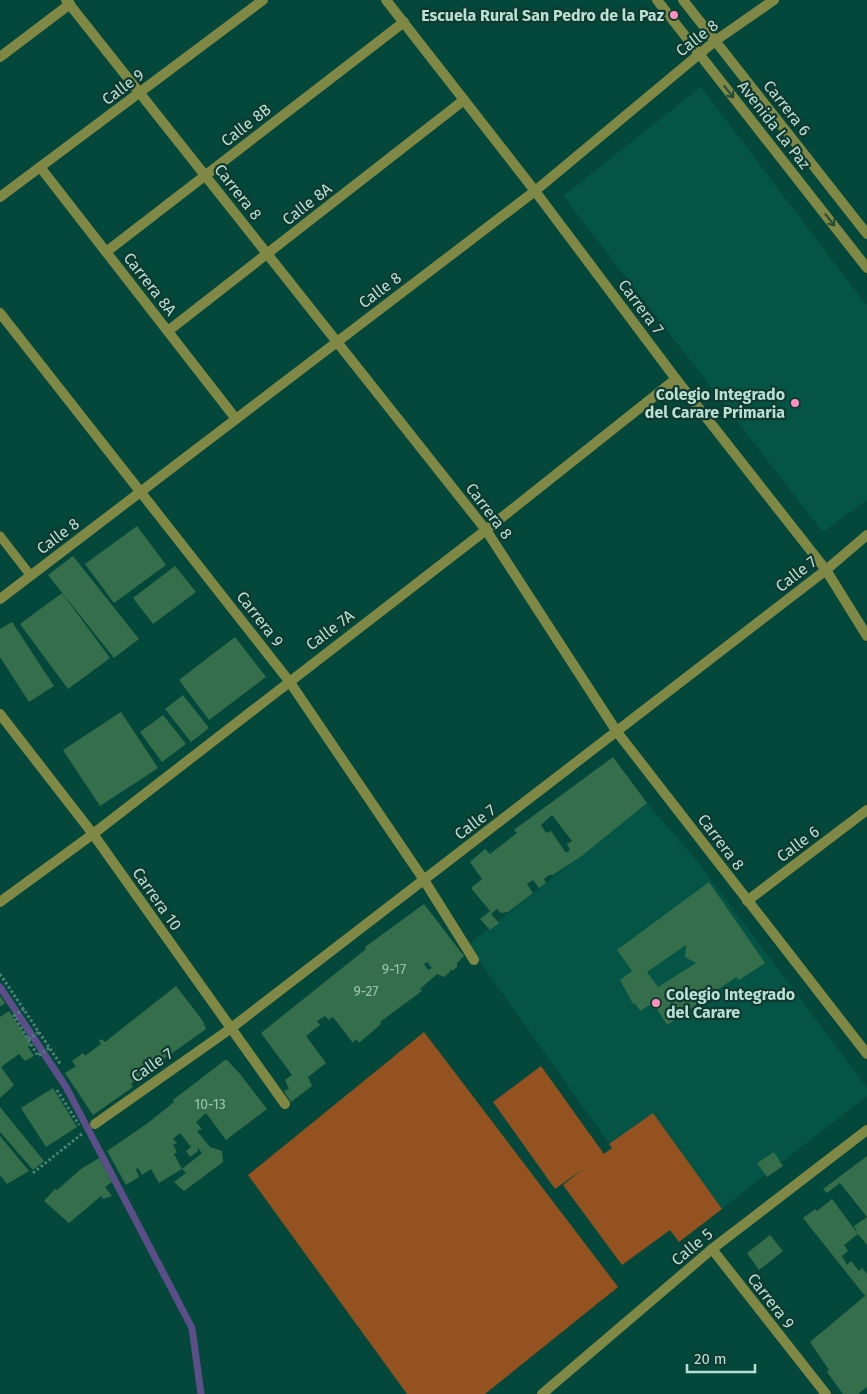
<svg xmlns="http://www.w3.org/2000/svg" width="867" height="1394" font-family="'Fira Sans',sans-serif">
<rect width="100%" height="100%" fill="#03483a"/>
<g fill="#045546">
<path d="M701 87 867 306V500L823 532 563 196Z"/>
<path d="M647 803 697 861 867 1088V1096L679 1242 468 945Z"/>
</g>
<g fill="#935220">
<path d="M424 1032 618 1287 485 1394H407L248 1175Z"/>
<path d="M541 1066 604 1154 612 1148 609 1144 653 1113 722 1209 679 1242 670 1230 622 1265 563 1185 583 1169 555 1189 493 1102Z"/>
</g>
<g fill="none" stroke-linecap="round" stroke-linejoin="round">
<path stroke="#5c4e89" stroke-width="7" d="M0 987 66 1087 192 1328 201 1394"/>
</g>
<g fill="#356e4a" fill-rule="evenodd">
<path d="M137 526 166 565 114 603 85 564Z"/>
<path d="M73 556 139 639 114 658 48 575Z"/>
<path d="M175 566 196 592 153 624 133 598Z"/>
<path d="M62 593 110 658 68 689 20 624Z"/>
<path d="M12 622 54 686 29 702 0 657V629Z"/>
<path d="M235 637 266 677 209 720 179 680Z"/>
<path d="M183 695 209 728 191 742 165 709Z"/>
<path d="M121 712 158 768 100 806 63 750Z"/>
<path d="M163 715 186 744 162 762 140 732Z"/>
<path d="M613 757 647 803 583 855 553 875H549L544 879 546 883 539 888 533 880 527 884 533 893 508 912 501 913 497 909 491 914 499 923 490 930 480 919 490 911 471 888 482 879 470 862 485 849 490 854 517 833 514 830ZM552 815 572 841 567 844 570 850 566 853 551 831 546 833 541 825Z"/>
<path d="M709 882 765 963 739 980 736 977 667 1025 653 1003 640 1011 635 1003 633 1004 620 980 632 971 617 950ZM686 945 685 957 696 963 658 987 647 972Z"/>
<path d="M424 904 464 956 457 963V967L452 971 450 969V972L444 977 437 974 420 989 422 991 380 1022 381 1024 359 1043 356 1039 353 1043 333 1017 329 1020 325 1016 317 1021 320 1025 306 1036 326 1063 308 1077 312 1086 291 1102 284 1091 289 1089 285 1080 292 1075 261 1033 366 949 365 947ZM427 962 432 968 428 970 424 964Z"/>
<path d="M176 986 203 1021 206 1029 164 1059 131 1084 133 1087 93 1115 65 1073 76 1066 72 1061 83 1053 85 1056 101 1044 99 1041 102 1039 105 1042Z"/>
<path d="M0 996 5 1003 0 1007Z"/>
<path d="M9 1011 31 1044 28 1047 34 1056 25 1061 19 1054 1 1067 14 1085 0 1098V1017Z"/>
<path d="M225 1060H227L240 1074 267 1109 226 1140 206 1113 196 1122 202 1129 197 1131 210 1147 222 1151 223 1162 184 1191 174 1182 186 1173 182 1169 202 1153 197 1147 198 1151 190 1157 186 1151 191 1147 180 1133 173 1139 177 1143 173 1145 177 1152 174 1154 182 1169 159 1183 151 1169 142 1175 138 1168 136 1169 139 1177 126 1185 107 1151 148 1123 174 1102 173 1100Z"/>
<path d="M53 1088 77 1127 46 1147 21 1108Z"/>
<path d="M0 1107 44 1161 33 1170 0 1132Z"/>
<path d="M0 1136 29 1171 7 1184 0 1175Z"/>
<path d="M774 1152 783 1166 767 1177 757 1163Z"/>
<path d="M867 1156V1245L858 1234 844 1245 848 1251 842 1256 847 1265 851 1261 859 1271 862 1268 867 1274V1387L858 1394H843L827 1372 829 1370 810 1342 865 1296 803 1218 815 1209 817 1211 832 1199 858 1234 854 1226 867 1217 840 1183 827 1193 823 1189Z"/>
<path d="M99 1158 112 1182 105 1187 112 1196 103 1199 101 1196 69 1223 44 1201 55 1189 57 1190 81 1169Z"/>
<path d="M770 1235 783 1251 759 1270 747 1253Z"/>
</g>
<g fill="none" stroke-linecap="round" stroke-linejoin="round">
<g stroke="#4b8376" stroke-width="3" stroke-dasharray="2.5 2.5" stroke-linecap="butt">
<path d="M0 974 61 1065"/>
<path d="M24 1009 14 1016 38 1056 49 1048"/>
<path d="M28 1039 39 1032"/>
<path d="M57 1090 79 1125"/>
<path d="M33 1173 83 1133"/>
</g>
<path stroke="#808846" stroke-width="9" d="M0 536 31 576"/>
<g stroke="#808846" stroke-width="10">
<path d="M66 0 486 530 617 732 867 1054"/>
<path d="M386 0 535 191 676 379 826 570 867 636"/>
<path d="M657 0 867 268"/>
<path d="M683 0 867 234"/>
<path d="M0 57 70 4"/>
<path d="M40 167 236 419"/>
<path d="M0 197 263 0"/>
<path d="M106 252 404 22"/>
<path d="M0 313 289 681 424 880 474 960"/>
<path d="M168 331 464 100"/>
<path d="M0 599 535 191 715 41 774 0"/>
<path d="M0 714 93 834 285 1104"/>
<path d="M747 901 867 810"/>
<path d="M0 902 93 834 486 530 676 379"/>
<path d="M95 1124 230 1029 826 570 867 535"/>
<path d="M712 1249 826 1394"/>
<path d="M542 1394 712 1249 867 1130"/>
</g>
</g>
<defs><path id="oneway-shaft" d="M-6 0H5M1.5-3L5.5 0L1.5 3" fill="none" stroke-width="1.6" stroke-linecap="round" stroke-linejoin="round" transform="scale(1.25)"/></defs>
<g stroke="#264a34">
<use href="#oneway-shaft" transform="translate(729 92) rotate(52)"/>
<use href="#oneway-shaft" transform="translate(830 220) rotate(52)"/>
</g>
<g fill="#fe8ebd" stroke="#103a30" stroke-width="2">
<circle cx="674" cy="15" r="5"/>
<circle cx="795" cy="403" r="5"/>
<circle cx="656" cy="1003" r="5"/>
</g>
<g text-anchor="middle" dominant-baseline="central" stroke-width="4.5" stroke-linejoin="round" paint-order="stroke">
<g font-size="14" fill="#99c3b1">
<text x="394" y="969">9-17</text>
<text x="366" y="991">9-27</text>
<text x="210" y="1104">10-13</text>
</g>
<g font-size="16" font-weight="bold" fill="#badfd3" stroke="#103a30" text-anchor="end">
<text x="664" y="15">Escuela Rural San Pedro de la Paz</text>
<text x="785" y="394">Colegio Integrado<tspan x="785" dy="18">del Carare Primaria</tspan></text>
<text x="666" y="994" text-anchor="start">Colegio Integrado<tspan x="666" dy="18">del Carare</tspan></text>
</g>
<g font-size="16" fill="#badfd3" stroke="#103a30">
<text transform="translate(697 38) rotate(-38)">Calle 8</text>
<text transform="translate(123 87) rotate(-37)">Calle 9</text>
<text transform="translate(787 108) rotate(52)">Carrera 6</text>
<text transform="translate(246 125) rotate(-38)">Calle 8B</text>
<text transform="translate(774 125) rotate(52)">Avenida La Paz</text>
<text transform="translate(238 192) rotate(52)">Carrera 8</text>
<text transform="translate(307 204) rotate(-38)">Calle 8A</text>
<text transform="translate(150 284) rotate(52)">Carrera 8A</text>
<text transform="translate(380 290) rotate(-37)">Calle 8</text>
<text transform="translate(641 307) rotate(53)">Carrera 7</text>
<text transform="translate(489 511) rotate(53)">Carrera 8</text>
<text transform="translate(58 536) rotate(-37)">Calle 8</text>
<text transform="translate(796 574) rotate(-38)">Calle 7</text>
<text transform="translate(260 619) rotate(52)">Carrera 9</text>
<text transform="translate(330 630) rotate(-37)">Calle 7A</text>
<text transform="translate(475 822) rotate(-37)">Calle 7</text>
<text transform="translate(721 842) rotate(53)">Carrera 8</text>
<text transform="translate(798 844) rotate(-37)">Calle 6</text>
<text transform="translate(157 899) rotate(55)">Carrera 10</text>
<text transform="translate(152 1065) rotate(-35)">Calle 7</text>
<text transform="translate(692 1247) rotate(-40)">Calle 5</text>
<text transform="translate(771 1301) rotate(52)">Carrera 9</text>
</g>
</g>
<path d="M687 1364v8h68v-8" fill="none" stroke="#badfd3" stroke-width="2.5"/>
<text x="694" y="1364" font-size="15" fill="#badfd3" stroke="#103a30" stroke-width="4" paint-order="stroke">20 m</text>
</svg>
